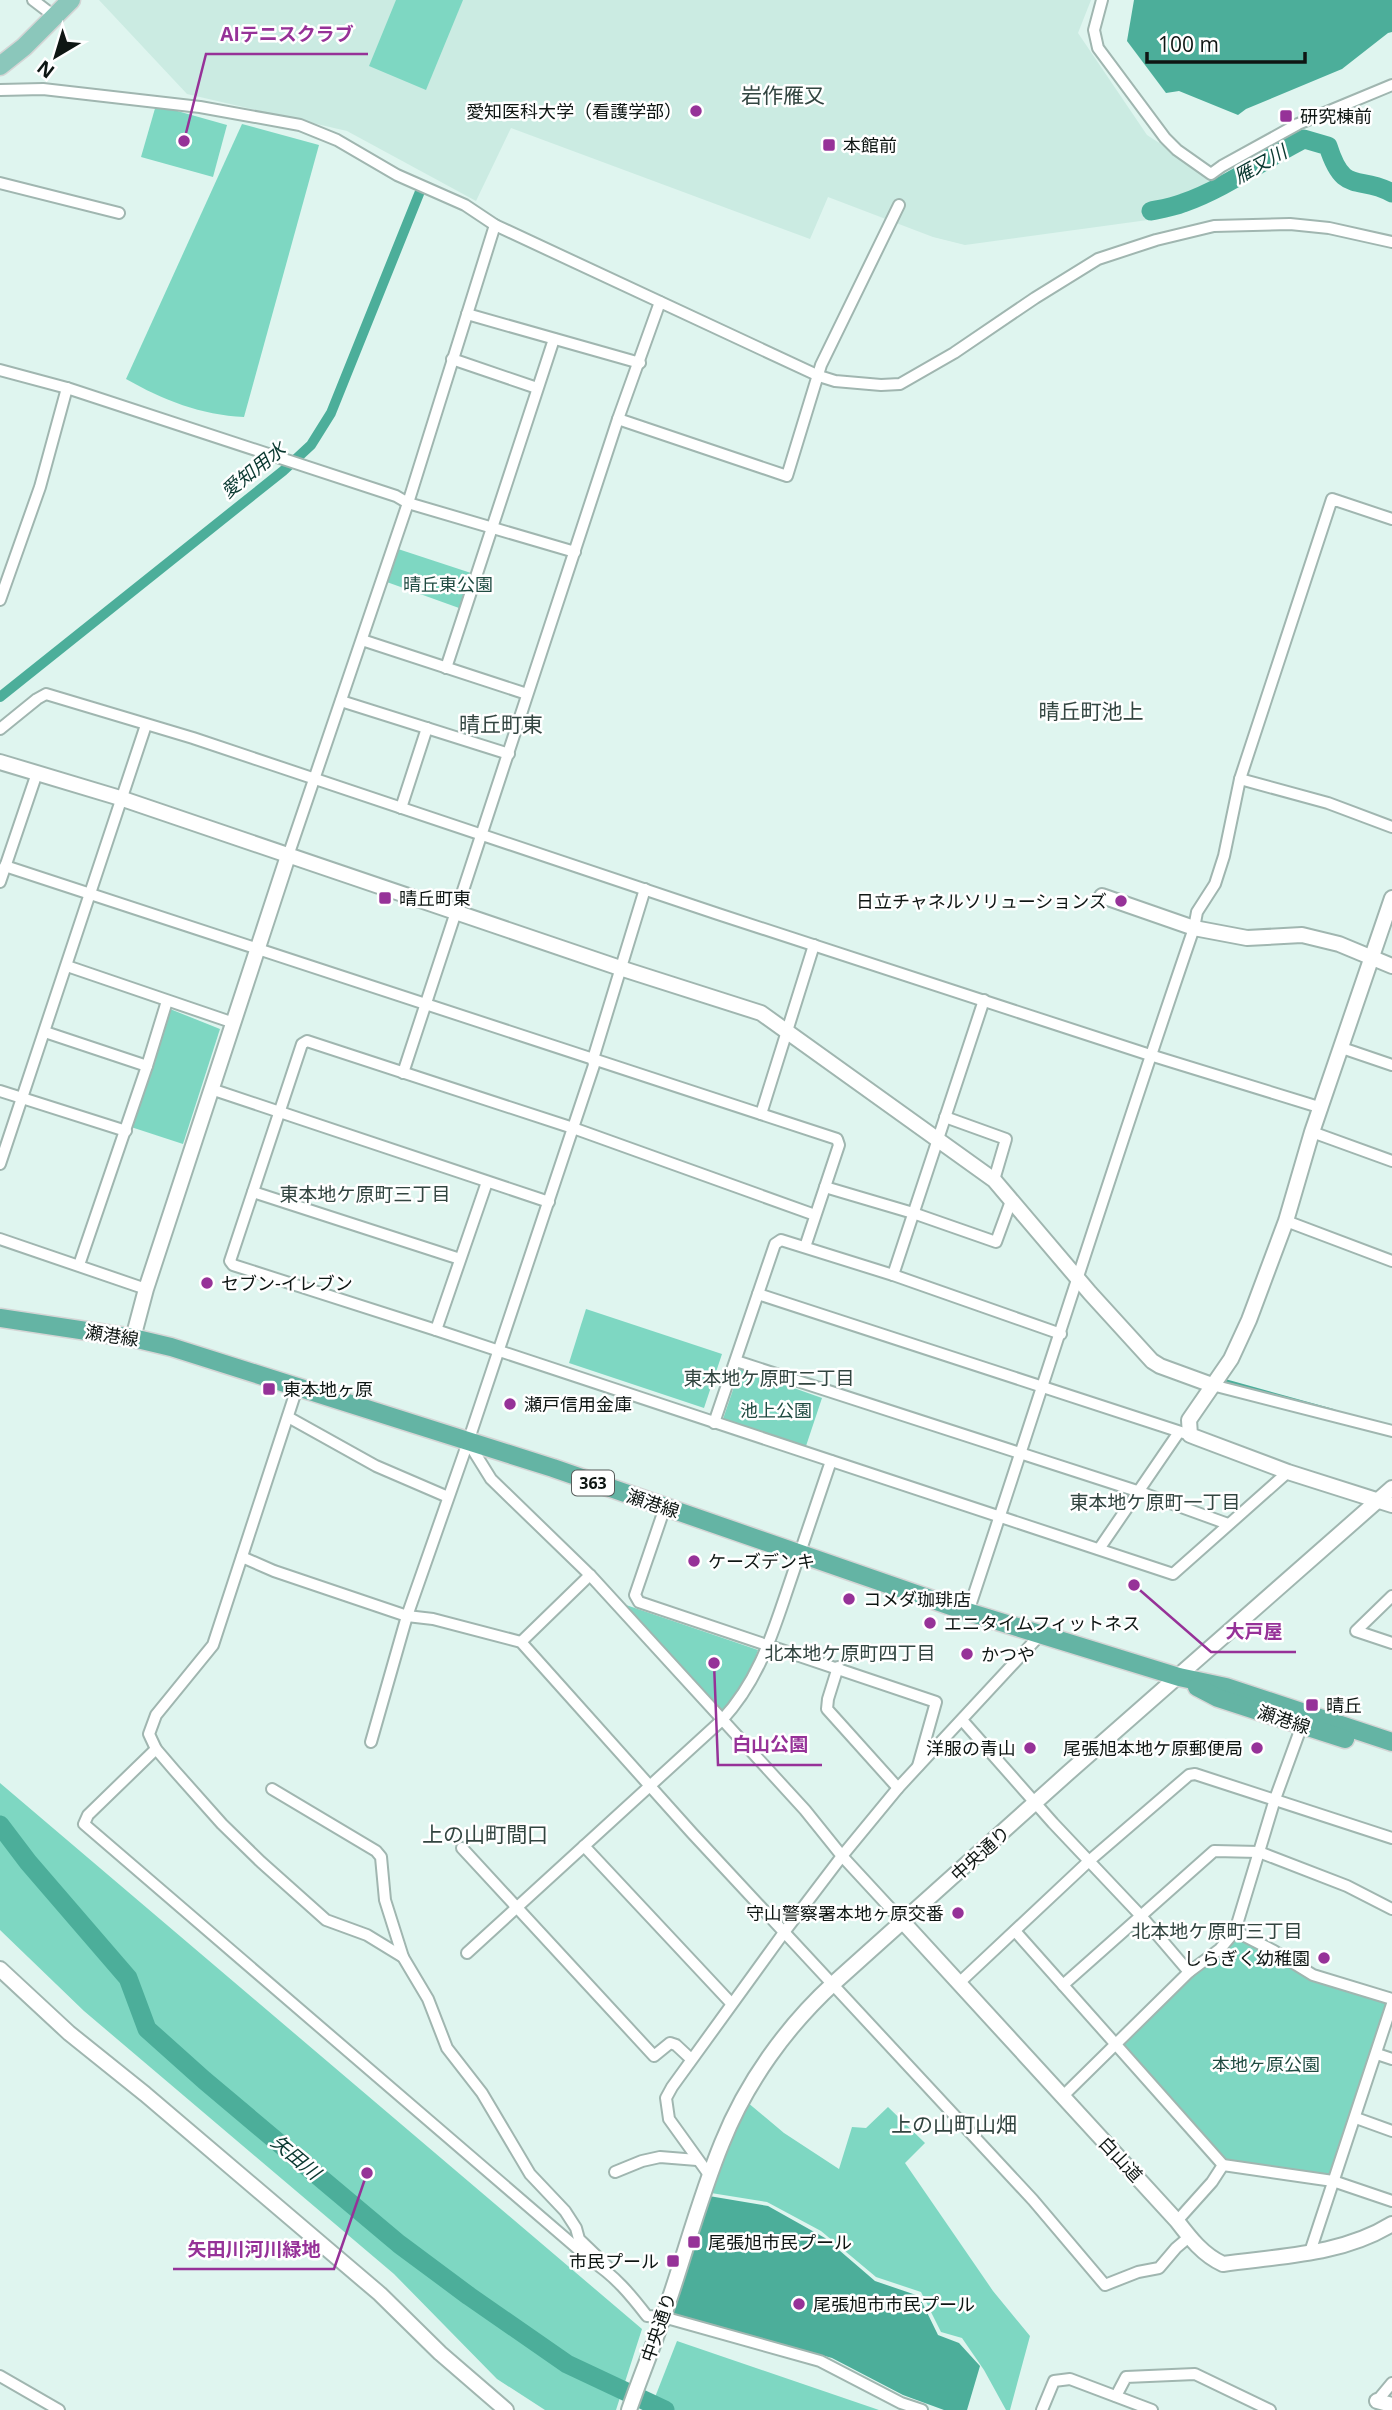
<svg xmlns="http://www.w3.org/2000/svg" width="1392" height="2410" font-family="'Open Sans','Noto Sans JP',sans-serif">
<rect width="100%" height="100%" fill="#dff5ef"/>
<path fill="#cbebe2" d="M99 0H1091L1078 33 1147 135 1230 189 1155 219 965 245 933 237 828 197 810 239 511 128 476 201 347 131 187 94Z"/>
<g fill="#7ed7c2">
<path d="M396 0H463L426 90 369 66Z"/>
<path d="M156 105 227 125 213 177 141 157Z"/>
<path d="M242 124 319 145 244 417C201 415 163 400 126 379Z"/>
<path d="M395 548 471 573 459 608 384 581Z"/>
<path d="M170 1009 220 1029 183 1144 131 1127Z"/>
<path d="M586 1309 722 1354 704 1408 569 1363Z"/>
<path d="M740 1369 822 1398 805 1449 723 1419Z"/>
<path d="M626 1605 758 1650 749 1677 723 1715 625 1609Z"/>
<path d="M0 1783 642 2329 616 2410H545L497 2379 394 2274 84 2011 0 1930Z"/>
<path d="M1235 1931 1313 1975 1392 1999 1333 2181 1223 2165 1115 2044Z"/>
<path d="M747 2102 784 2133 839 2169 852 2127 866 2128 888 2107 925 2143 905 2163 993 2291 1030 2336 1010 2410H1006L984 2370 962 2338 941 2332 921 2292 876 2277 821 2231 767 2202 711 2193Z"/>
<path d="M677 2341 879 2410H650Z"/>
</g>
<g fill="#4cae9a">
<path d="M1134 0H1392V32L1388 33 1342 69 1246 109 1238 115 1179 91 1166 93 1127 41Z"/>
<path d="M709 2196 768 2206 825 2238 875 2281 919 2296 938 2335 959 2343 980 2366 967 2410H944L903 2395 832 2358 672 2313Z"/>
</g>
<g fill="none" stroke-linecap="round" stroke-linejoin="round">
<path stroke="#4cae9a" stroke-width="3.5" d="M1222 1380 1334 1411"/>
<path stroke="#4cae9a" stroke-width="10" d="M0 697 283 471 311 445 331 413 421 189"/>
<g stroke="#4cae9a" stroke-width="19">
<path d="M1151 211C1161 209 1173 207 1183 203 1226 188 1264 159 1304 139L1328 146C1344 197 1359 174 1392 193"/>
<path d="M0 1825 28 1862 128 1978 147 2029 204 2080 399 2244 469 2296 567 2364 665 2410"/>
</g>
<defs>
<g id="minor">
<path d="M33 0 54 16"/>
<path d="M1102 0 1094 30 1098 48 1165 138 1177 150 1211 174 1222 166 1298 124 1392 85"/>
<path d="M0 90 43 89 200 107 300 125 337 140 397 175 465 205 495 225 819 376 835 381 881 385 900 384 954 353 1035 298 1098 259 1156 240 1214 226 1290 224 1329 228 1392 242"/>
<path d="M0 183 119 213"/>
<path d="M467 314 640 363"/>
<path d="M452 359 537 388"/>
<path d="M0 370 67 388 396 496 408 503 575 552"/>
<path d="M618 419 787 476 821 365 899 205"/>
<path d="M0 600 40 487 67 388"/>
<path d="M362 640 527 694"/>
<path d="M446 668 554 339"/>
<path d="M341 701 509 754"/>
<path d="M0 729 37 699 46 694 193 738 718 914 1150 1055 1322 1108"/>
<path d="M1240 779 1328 803 1392 827"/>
<path d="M401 808 427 728"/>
<path d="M288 856 408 503 495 225"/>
<path d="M5 866 837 1139 839 1145 805 1247"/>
<path d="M0 882 37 773"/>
<path d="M67 966 234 1023"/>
<path d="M45 1032 147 1066"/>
<path d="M1342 1048 1392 1065"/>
<path d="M403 1073 618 419 660 302"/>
<path d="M211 1089 549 1202"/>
<path d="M0 1091 126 1131"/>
<path d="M761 1114 814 945"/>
<path d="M945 1117 1006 1139 994 1180"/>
<path d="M1312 1132 1392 1161"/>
<path d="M0 1164 146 725"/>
<path d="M825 1187 913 1213 996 1242 1011 1201"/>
<path d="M253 1192 460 1259"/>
<path d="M815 1215 573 1128 307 1041 302 1044 230 1261 233 1265 436 1330 1173 1574 1288 1472"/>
<path d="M1286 1221 1392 1261"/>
<path d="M0 1239 146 1289"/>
<path d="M79 1265 147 1066 167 1001"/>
<path d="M893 1275 984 1000"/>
<path d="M758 1294 1190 1435"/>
<path d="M436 1330 487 1182"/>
<path d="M736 1361 1137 1491 1228 1524"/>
<path d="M1212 1385 1392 1431"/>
<path d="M297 1388 213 1645 156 1715 149 1734 156 1749 174 1770 222 1824 261 1862 326 1920 367 1935 403 1957 428 1999 447 2048 482 2093 530 2174 565 2211 576 2228 579 2239 607 2266"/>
<path d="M288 1417 376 1466 448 1497"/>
<path d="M714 1423 775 1244 781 1240 893 1275 1061 1334"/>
<path d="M468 1442 491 1479 590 1575 805 1810 842 1856 903 1922"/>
<path d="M665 1507 635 1595 639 1602 936 1702 918 1766"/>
<path d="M1099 1549 1179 1432"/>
<path d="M242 1557 274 1571 407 1616 433 1619 521 1642 692 1833 1033 2200 1105 2285 1138 2272 1159 2268 1176 2248 1189 2237"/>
<path d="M1392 1596 1356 1631 1392 1643"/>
<path d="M968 1612C1044 1384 1116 1155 1194 928L1197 912 1215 884 1224 856 1240 779 1332 499 1392 519"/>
<path d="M521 1642 590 1575"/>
<path d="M838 1667 828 1699 827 1709 898 1788"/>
<path d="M962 1720 1053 1823 1142 1917 1189 1972"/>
<path d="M371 1742 407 1616 468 1442 594 1065 593 1059 645 889"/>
<path d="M156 1749 88 1815 84 1824 592 2261C615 2276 630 2294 647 2316L663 2317 820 2361 901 2403 922 2410"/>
<path d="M272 1789 376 1851 381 1857 385 1900 403 1957"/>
<path d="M584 1846 731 2003"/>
<path d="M462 1848 654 2056 670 2043 676 2045 691 2059"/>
<path d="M1015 1931 1223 2165 1333 2181 1392 2201"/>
<path d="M1235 1931 1274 1951 1313 1975 1392 1999"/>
<path d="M467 1953 722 1720C759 1680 772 1635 789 1585 803 1544 817 1502 831 1461"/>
<path d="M959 1983 1089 1861 1189 1775 1195 1774 1392 1838"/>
<path d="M1063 1985 1214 1851 1259 1852 1347 1886 1392 1909"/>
<path d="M1377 2054 1392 2059"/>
<path d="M1063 2096 1189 1972 1220 1949 1235 1931 1275 1799 1302 1725"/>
<path d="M1356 2118 1392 2131"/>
<path d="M615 2172 642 2161 660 2157 697 2160"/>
<path d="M710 2176 669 2119 666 2098 672 2087 785 1931 842 1856 898 1788 1041 1634"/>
<path d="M1177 2221 1212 2182 1223 2165"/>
<path d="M1310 2252 1392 2004"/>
<path d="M0 2376 59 2410"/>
<path d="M1116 2396 1126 2377 1195 2374 1270 2410"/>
<path d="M1377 2401 1392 2383"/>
<path d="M1042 2410 1054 2381 1070 2379 1152 2410"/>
</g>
<g id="tertiary">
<path d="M0 762 120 798 620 968 761 1013 994 1180 1090 1293 1152 1361 1160 1366 1212 1385"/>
<path d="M1102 896 1194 928 1247 938 1302 935 1339 944 1392 966"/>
<path d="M1392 898 1312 1132 1286 1221 1249 1320 1231 1359 1189 1420 1190 1435 1195 1437 1288 1472 1392 1505"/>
<path d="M133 1338 146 1289 288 856"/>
<path d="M903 1922 1177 2221C1190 2238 1203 2255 1223 2264 1280 2256 1342 2255 1392 2224"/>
<path d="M0 1969 69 2033 145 2094 380 2294 440 2353 506 2410"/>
<path d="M1377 2401 1392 2405"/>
<path d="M629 2410C640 2378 653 2347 664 2315 684 2258 699 2199 722 2143 746 2083 786 2027 834 1983L1068 1773 1392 1488"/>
</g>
<path id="primary" d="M0 66 24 47 71 0"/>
<g id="trunk">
<path d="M0 1318 133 1338 171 1347 553 1468 968 1612 1179 1677 1226 1687 1392 1742"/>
<path d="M1197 1687 1218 1698 1345 1739"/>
</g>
</defs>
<use href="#minor" stroke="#a0b6b0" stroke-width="14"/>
<use href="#tertiary" stroke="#a0b6b0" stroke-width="18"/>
<use href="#primary" stroke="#d4d5d5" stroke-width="21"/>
<use href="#trunk" stroke="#d4d5d5" stroke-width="21"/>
<use href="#minor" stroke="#fff" stroke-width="10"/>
<use href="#tertiary" stroke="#fff" stroke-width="14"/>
<use href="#primary" stroke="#8bc7bb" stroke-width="18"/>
<use href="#trunk" stroke="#64b4a4" stroke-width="18"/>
</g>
<g fill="#963298" stroke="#fff" stroke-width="2.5">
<circle cx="696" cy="111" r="7"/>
<rect x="1279" y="109" width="14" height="14" rx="3.5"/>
<rect x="822" y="138" width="14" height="14" rx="3.5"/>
<rect x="378" y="891" width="14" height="14" rx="3.5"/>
<circle cx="1121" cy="901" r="7"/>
<circle cx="207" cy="1283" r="7"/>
<rect x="262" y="1382" width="14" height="14" rx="3.5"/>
<circle cx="510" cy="1404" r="7"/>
<circle cx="694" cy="1561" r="7"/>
<circle cx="849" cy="1599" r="7"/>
<circle cx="930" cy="1623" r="7"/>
<circle cx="967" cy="1654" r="7"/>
<rect x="1305" y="1698" width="14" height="14" rx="3.5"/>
<circle cx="1030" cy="1748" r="7"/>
<circle cx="1257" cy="1748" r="7"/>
<circle cx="958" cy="1913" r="7"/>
<circle cx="1324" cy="1958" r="7"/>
<rect x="687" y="2235" width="14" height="14" rx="3.5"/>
<rect x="666" y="2254" width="14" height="14" rx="3.5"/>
<circle cx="799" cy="2304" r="7"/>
</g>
<g text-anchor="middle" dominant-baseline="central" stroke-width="5" stroke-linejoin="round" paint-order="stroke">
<rect fill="#fff" stroke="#565c5a" stroke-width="2" x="572" y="1470.5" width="42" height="25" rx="5"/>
<g font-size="16" font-weight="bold" fill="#0e1613">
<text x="593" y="1483">363</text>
</g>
<g font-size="18" fill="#0e1613" stroke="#fff" text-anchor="start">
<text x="682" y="111" text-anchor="end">愛知医科大学（看護学部）</text>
<text x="1300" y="116">研究棟前</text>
<text x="843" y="145">本館前</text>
<text x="399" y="898">晴丘町東</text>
<text x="1107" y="901" text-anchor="end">日立チャネルソリューションズ</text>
<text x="221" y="1283">セブン-イレブン</text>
<text x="283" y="1389">東本地ヶ原</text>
<text x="524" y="1404">瀬戸信用金庫</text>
<text x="708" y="1561">ケーズデンキ</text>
<text x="863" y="1599">コメダ珈琲店</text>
<text x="944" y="1623">エニタイムフィットネス</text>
<text x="981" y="1654">かつや</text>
<text x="1326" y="1705">晴丘</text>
<text x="1016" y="1748" text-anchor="end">洋服の青山</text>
<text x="1243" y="1748" text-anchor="end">尾張旭本地ケ原郵便局</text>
<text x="944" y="1913" text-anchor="end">守山警察署本地ヶ原交番</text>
<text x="1310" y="1958" text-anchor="end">しらぎく幼稚園</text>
<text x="708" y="2242">尾張旭市民プール</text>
<text x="659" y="2261" text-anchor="end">市民プール</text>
<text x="813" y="2304">尾張旭市市民プール</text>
</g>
<g font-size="18" fill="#1f4b41" stroke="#fff">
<text x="448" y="584">晴丘東公園</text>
<text x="776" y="1410">池上公園</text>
<text x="1266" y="2064">本地ヶ原公園</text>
</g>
<g font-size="18" fill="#0e1613" stroke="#fff">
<text transform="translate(112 1335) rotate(9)">瀬港線</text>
<text transform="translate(653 1503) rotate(18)">瀬港線</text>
<text transform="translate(1284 1719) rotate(18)">瀬港線</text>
<text transform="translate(980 1853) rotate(-42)">中央通り</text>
<text transform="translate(1121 2159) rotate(47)">白山道</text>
<text transform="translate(658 2327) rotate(-71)">中央通り</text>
</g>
<g font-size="19" font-style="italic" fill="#0a3830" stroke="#fff">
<text transform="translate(1260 164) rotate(-29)">雁又川</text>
<text transform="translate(253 470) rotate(-39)">愛知用水</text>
<text transform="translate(296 2157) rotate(40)">矢田川</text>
</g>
<g font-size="19" fill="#324540" stroke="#fff">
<text x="365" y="1194">東本地ケ原町三丁目</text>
<text x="769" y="1378">東本地ケ原町二丁目</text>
<text x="1155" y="1502">東本地ケ原町一丁目</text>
<text x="850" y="1653">北本地ケ原町四丁目</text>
<text x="1217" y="1931">北本地ケ原町三丁目</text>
</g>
<g font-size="21" fill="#324540" stroke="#fff">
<text x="783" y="95">岩作雁又</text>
<text x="1091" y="711">晴丘町池上</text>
<text x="501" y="724">晴丘町東</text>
<text x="485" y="1834">上の山町間口</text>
<text x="954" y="2124">上の山町山畑</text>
</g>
</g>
<path fill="none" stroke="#963298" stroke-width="2.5" d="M184 141L206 54H368M1134 1585L1211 1652H1296M714 1663L718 1765H822M367 2173L334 2269H173"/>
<g fill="#963298" stroke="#fff" stroke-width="2.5">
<circle cx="184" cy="141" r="7"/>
<circle cx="1134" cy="1585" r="7"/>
<circle cx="714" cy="1663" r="7"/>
<circle cx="367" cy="2173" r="7"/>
</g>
<g font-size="19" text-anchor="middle" font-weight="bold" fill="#963298" stroke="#fff" stroke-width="5" stroke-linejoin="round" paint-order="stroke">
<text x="287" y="41">AIテニスクラブ</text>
<text x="1254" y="1638">大戸屋</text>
<text x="770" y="1751">白山公園</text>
<text x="254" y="2256">矢田川河川緑地</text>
</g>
<g transform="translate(56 56) rotate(218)" stroke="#ffffff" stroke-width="5" paint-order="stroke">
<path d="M0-5L12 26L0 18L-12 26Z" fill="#0e1613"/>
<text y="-10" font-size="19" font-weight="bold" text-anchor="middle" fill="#0e1613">N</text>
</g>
<path d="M1147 52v10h158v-10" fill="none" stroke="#0e1613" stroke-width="3.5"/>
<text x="1158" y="52" font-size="21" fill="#0e1613" stroke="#ffffff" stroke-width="5" paint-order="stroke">100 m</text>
</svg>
